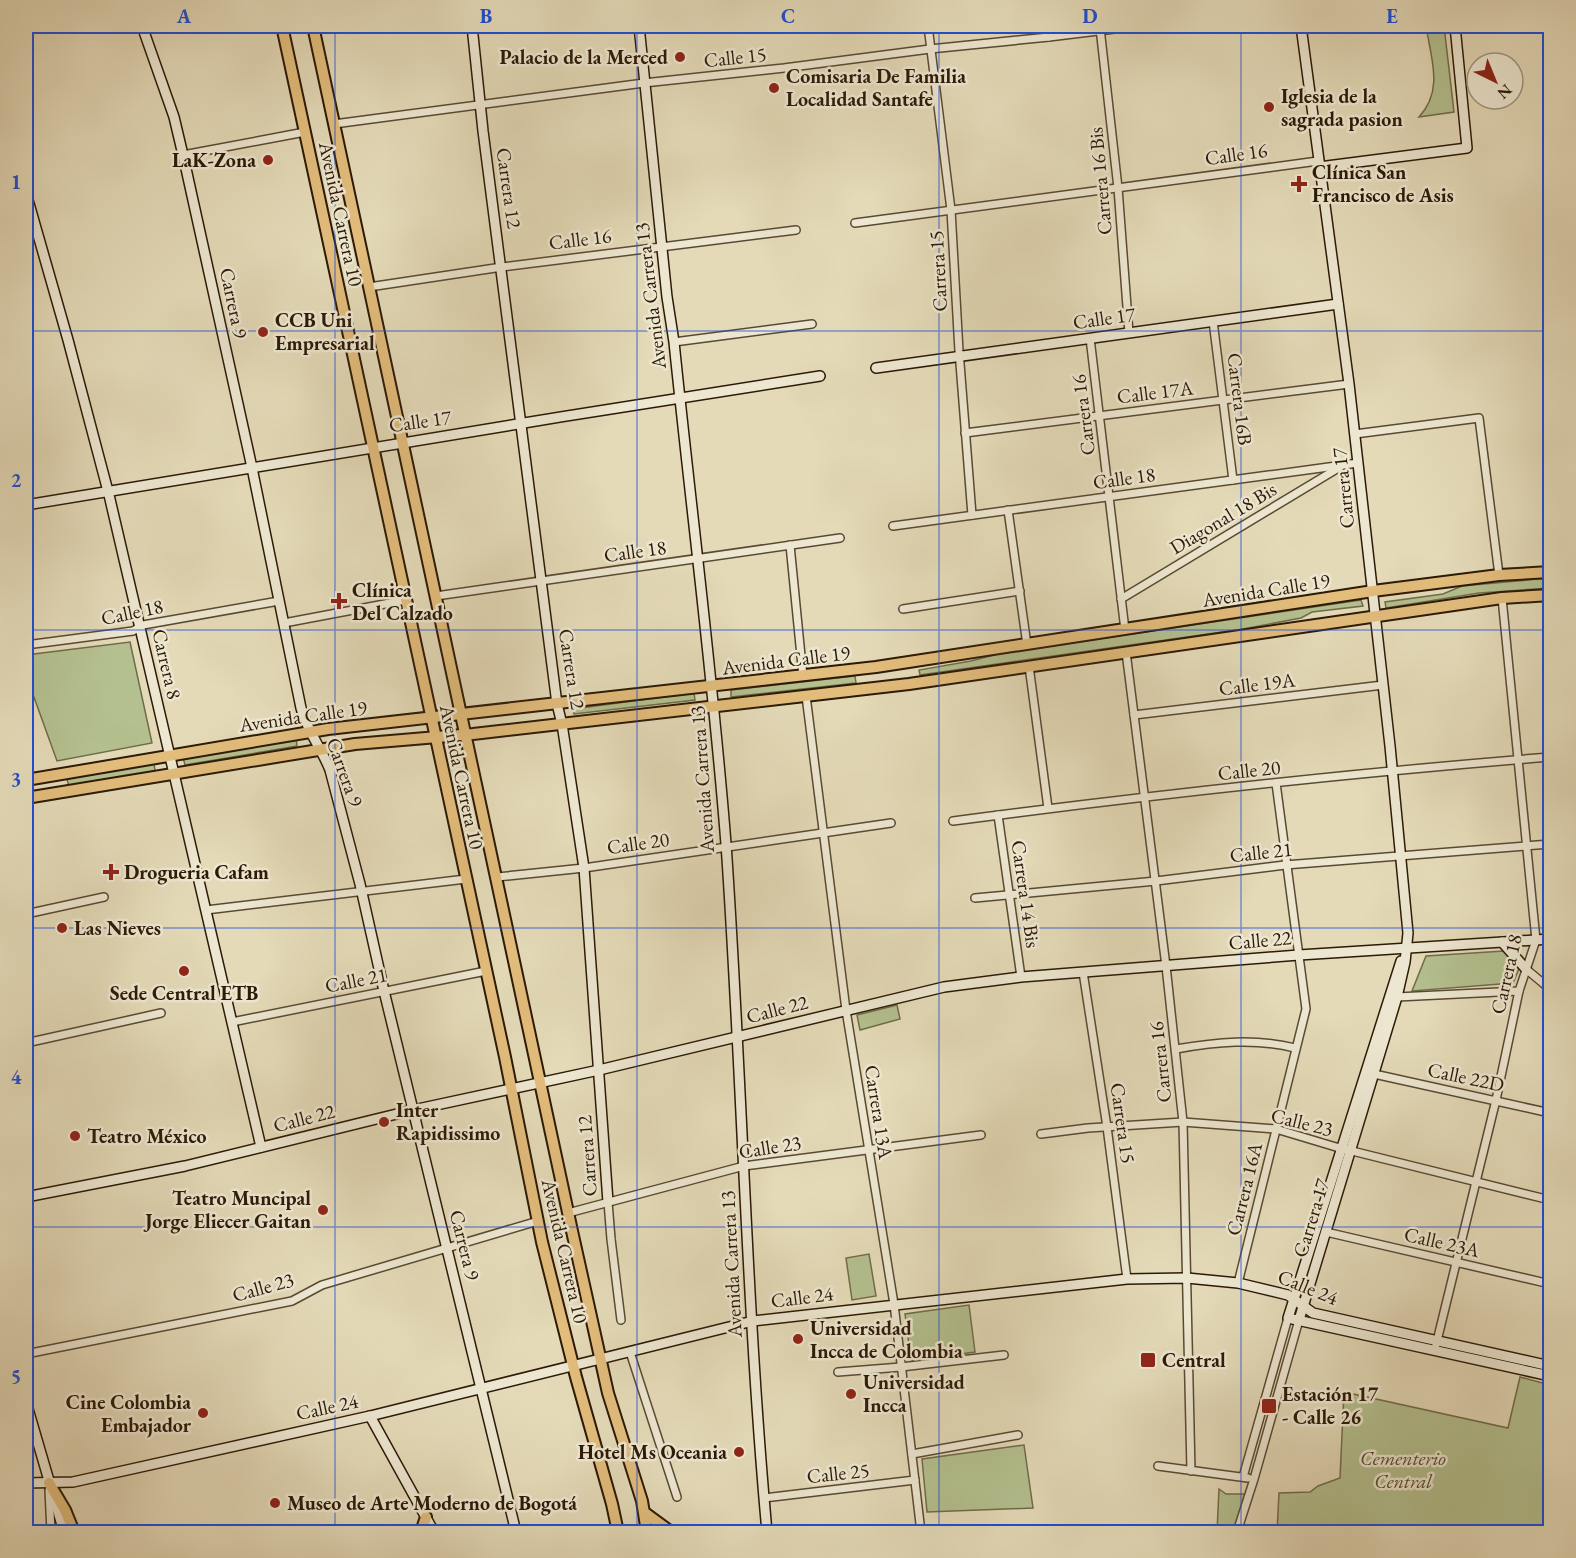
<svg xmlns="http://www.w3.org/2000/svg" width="1576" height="1558" font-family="'EB Garamond',serif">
<rect width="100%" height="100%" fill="#e4dab8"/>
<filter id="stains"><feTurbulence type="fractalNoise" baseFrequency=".00333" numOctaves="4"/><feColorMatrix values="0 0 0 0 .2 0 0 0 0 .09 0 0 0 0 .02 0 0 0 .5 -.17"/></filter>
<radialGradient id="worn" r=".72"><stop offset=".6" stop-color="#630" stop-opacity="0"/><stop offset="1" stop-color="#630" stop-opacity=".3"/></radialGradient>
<g fill="#b4c08f" stroke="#706c4a" stroke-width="1.5">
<path d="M1426 26H1444L1454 112 1419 117C1444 90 1431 59 1426 26Z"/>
<path d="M1550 578V588L1479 593 1386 608 1385 602 1443 594 1462 586Z"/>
<path d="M1361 600 1363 606 1312 612 1301 618 1243 629 920 675 919 670 971 661 998 654Z"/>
<path d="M130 642 152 743 57 761 26 675V655Z"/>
<path d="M855 676 856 683 731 697V690Z"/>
<path d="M694 693 695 700 574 714 573 709Z"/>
<path d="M296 738 297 746 185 765 183 757Z"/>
<path d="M154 763 155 771 69 787 67 779Z"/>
<path d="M1504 951 1519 969 1513 983 1412 991 1426 956Z"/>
<path d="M897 1005 900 1019 860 1030 857 1015Z"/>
<path d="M869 1254 876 1296 852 1300 846 1258Z"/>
<path d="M969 1305 975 1352 911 1361 905 1314Z"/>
<path d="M1520 1377 1550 1385V1532H1277L1279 1493 1310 1492 1318 1486 1340 1478 1344 1392 1508 1428Z"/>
<path d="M1024 1445 1033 1508 927 1512 922 1459Z"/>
<path d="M1219 1489 1226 1494H1246L1234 1532H1217Z"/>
</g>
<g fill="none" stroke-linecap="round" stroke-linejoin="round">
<defs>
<g id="street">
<path d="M928 26 951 210 959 351 972 515"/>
<path d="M1047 26 1049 37"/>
<path d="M1100 28 1118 188 1129 333"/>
<path d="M334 124 644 83 784 68 930 49 1049 37 1139 26"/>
<path d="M183 155 305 132"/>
<path d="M855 223 1318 161"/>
<path d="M369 287 502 267 796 230"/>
<path d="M1213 321 1233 480"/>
<path d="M1090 338 1125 630"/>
<path d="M674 342 812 324"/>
<path d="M965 433 1349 384"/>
<path d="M1355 434 1479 418 1499 575"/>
<path d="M1008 510 1027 645"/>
<path d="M893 526 1358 463"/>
<path d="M790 545 803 676"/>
<path d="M436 596 840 538"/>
<path d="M1121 599 1340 467"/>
<path d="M903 609 1020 591"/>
<path d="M284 623 406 600"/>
<path d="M26 645 133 631 143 625 279 601"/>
<path d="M1126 652 1166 966 1183 1122 1191 1471"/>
<path d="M1029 666 1048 808"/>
<path d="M806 696 846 1010 894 1304 921 1532"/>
<path d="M1134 715 1383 685"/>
<path d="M998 815 1021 977"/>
<path d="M953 821C1151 795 1351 773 1550 757"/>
<path d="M497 877 584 868 891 823"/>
<path d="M975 898 1156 881 1285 865 1550 844"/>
<path d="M206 910 466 879"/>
<path d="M26 914 104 897"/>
<path d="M1526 969 1550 989"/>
<path d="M1083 972 1107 1127 1127 1279"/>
<path d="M1397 997 1519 991"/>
<path d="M232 1022 486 971"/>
<path d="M26 1043 161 1013"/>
<path d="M1176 1049C1216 1042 1255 1038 1295 1048"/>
<path d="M1374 1074 1550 1113"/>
<path d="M1041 1134 1088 1128 1183 1122 1276 1129 1336 1147 1550 1200"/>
<path d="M608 1202 611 1239 621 1320"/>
<path d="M568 1213 744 1166 981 1135"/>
<path d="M1326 1232 1550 1284"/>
<path d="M1238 1283 1306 1009 1276 783"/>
<path d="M1436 1345 1496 1100 1519 991 1536 940 1502 598"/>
<path d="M630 1352 677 1497"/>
<path d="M26 1354 292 1301 322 1285 538 1221"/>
<path d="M838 1372 901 1367 1004 1355"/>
<path d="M912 1454 1018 1435"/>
<path d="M1158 1466 1248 1478"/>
<path d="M1243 1477 1288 1318"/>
<path d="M49 1490 51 1532"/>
<path d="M764 1498 915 1480"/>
<path d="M1237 1532 1254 1479 1299 1320"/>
</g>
<g id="secondary">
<path d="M142 26 174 117 183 155 251 463 301 708C307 731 322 749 330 770L360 884 384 991 516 1532"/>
<path d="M472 26 483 131 557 704 562 724 584 868 608 1202"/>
<path d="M639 26 667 297 674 342C691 509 713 676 726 844 742 1073 746 1303 767 1532"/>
<path d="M1319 167 1467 148 1455 26"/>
<path d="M26 193 68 340 109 495 261 1147"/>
<path d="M876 368 1338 304"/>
<path d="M26 505C290 461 555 417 820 376"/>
<path d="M1502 942 1526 969"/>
<path d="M1401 961 1288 1318 1550 1376"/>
<path d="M26 1197 185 1166 413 1110 599 1070 944 987 1021 977 1299 955 1550 939"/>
<path d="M1299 1320 1397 997 1405 962 1408 933 1390 746 1349 384 1301 26"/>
<path d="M26 1402 64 1532"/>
<path d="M370 1416 434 1532"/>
<path d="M26 1483 73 1482 370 1416 753 1321 1127 1279 1187 1278 1238 1283 1288 1295 1313 1313 1550 1366"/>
</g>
<g id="primary">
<path d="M282 26 505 1057 542 1242 576 1377 612 1504 618 1532"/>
<path d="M313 26 572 1231 608 1393 642 1501 647 1532"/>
<path d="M26 780 328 729 876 667 1373 591 1499 575 1550 572"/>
<path d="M26 798 355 744 473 734 909 684 1502 598 1550 595"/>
<path d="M49 1483 65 1510 74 1532"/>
<path d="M645 1513 671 1532"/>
<path d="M421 1532 426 1517"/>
</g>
</defs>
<use href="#street" stroke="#5a4932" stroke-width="10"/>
<use href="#secondary" stroke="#2c1906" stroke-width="12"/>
<use href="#primary" stroke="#2c1906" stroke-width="14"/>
<use href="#street" stroke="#ede7d1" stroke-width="7"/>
<use href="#secondary" stroke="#ede7d1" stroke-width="9"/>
<use href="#primary" stroke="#e2bd7c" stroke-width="10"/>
</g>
<path fill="none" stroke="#1d4ed8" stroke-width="1.5" stroke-opacity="0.55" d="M335 26V1532M637 26V1532M939 26V1532M1241 26V1532M26 331H1550M26 630H1550M26 928H1550M26 1227H1550"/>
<g fill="#8f2418" stroke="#ede7d1" stroke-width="2">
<circle cx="680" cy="57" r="6"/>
<circle cx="774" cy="88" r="6"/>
<circle cx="1269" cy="107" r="6"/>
<circle cx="268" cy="160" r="6"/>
<path d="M1296 175h6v6h6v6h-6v6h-6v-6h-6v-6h6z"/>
<circle cx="263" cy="332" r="6"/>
<path d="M336 592h6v6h6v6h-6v6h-6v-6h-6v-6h6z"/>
<path d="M108 863h6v6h6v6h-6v6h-6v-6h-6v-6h6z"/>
<circle cx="62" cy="928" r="6"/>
<circle cx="184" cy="971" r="6"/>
<circle cx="384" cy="1122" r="6"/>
<circle cx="75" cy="1136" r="6"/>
<circle cx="323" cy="1210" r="6"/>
<circle cx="798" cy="1339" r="6"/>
<rect x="1140" y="1352" width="16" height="16" rx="3"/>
<circle cx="851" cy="1394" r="6"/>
<rect x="1261" y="1398" width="16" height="16" rx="3"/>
<circle cx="203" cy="1413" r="6"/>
<circle cx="739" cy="1452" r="6"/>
<circle cx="275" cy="1503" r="6"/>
</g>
<g text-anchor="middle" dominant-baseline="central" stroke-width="5" stroke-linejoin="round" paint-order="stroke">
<g font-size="20" font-weight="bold" fill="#2c1906" stroke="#ede7d1" text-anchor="start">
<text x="668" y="57" text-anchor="end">Palacio de la Merced</text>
<text x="786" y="76">Comisaria De Familia<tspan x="786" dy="23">Localidad Santafe</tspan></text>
<text x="1281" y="96">Iglesia de la<tspan x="1281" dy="23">sagrada pasion</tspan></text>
<text x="256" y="160" text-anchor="end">LaK-Zona</text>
<text x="1312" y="172">Clínica San<tspan x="1312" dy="23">Francisco de Asis</tspan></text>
<text x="275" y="320">CCB Uni<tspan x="275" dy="23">Empresarial</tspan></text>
<text x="352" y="590">Clínica<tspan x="352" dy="23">Del Calzado</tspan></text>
<text x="124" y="872">Drogueria Cafam</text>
<text x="74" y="928">Las Nieves</text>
<text x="184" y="993" text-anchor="middle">Sede Central ETB</text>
<text x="396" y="1110">Inter<tspan x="396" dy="23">Rapidissimo</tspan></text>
<text x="87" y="1136">Teatro México</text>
<text x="311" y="1198" text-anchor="end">Teatro Muncipal<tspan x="311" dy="23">Jorge Eliecer Gaitan</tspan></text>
<text x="810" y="1328">Universidad<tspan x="810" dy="23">Incca de Colombia</tspan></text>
<text x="1162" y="1360">Central</text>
<text x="863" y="1382">Universidad<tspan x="863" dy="23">Incca</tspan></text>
<text x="1282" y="1394">Estación 17<tspan x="1282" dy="23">- Calle 26</tspan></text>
<text x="191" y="1402" text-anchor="end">Cine Colombia<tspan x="191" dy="23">Embajador</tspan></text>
<text x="727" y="1452" text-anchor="end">Hotel Ms Oceania</text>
<text x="287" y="1503">Museo de Arte Moderno de Bogotá</text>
</g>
<g font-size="20" fill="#2c1906" stroke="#ede7d1">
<text transform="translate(735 57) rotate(-6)">Calle 15</text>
<text transform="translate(1236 154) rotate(-8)">Calle 16</text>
<text transform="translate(1100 181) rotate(-95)">Carrera 16 Bis</text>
<text transform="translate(509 188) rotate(82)">Carrera 12</text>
<text transform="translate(341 214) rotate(78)">Avenida Carrera 10</text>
<text transform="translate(580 239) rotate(-7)">Calle 16</text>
<text transform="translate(938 271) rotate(-93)">Carrera 15</text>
<text transform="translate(650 296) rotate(-97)">Avenida Carrera 13</text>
<text transform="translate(234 303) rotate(78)">Carrera 9</text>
<text transform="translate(1104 318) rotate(-8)">Calle 17</text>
<text transform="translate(1155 392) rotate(-7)">Calle 17A</text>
<text transform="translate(1240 399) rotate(83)">Carrera 16B</text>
<text transform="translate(1083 415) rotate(-97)">Carrera 16</text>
<text transform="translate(420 421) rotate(-8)">Calle 17</text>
<text transform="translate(1124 478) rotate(-8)">Calle 18</text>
<text transform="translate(1343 488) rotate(-96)">Carrera 17</text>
<text transform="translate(1223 518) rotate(-31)">Diagonal 18 Bis</text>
<text transform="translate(635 551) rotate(-8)">Calle 18</text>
<text transform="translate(1266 590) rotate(-9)">Avenida Calle 19</text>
<text transform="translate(132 612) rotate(-12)">Calle 18</text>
<text transform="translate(786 660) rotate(-7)">Avenida Calle 19</text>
<text transform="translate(167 664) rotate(77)">Carrera 8</text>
<text transform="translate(572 669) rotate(81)">Carrera 12</text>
<text transform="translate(1257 684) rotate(-7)">Calle 19A</text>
<text transform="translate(303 716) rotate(-8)">Avenida Calle 19</text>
<text transform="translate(1249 770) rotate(-6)">Calle 20</text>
<text transform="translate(345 772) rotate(70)">Carrera 9</text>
<text transform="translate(462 777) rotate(78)">Avenida Carrera 10</text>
<text transform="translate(702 779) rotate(-94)">Avenida Carrera 13</text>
<text transform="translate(638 843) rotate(-8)">Calle 20</text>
<text transform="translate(1261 852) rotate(-6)">Calle 21</text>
<text transform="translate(1026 894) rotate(82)">Carrera 14 Bis</text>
<text transform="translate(1260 940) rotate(-5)">Calle 22</text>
<text transform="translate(1506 974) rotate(-77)">Carrera 18</text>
<text transform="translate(356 980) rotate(-11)">Calle 21</text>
<text transform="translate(777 1009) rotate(-14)">Calle 22</text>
<text transform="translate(1160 1062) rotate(-96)">Carrera 16</text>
<text transform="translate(1466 1077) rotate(12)">Calle 22D</text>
<text transform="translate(879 1112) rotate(81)">Carrera 13A</text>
<text transform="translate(304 1118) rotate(-14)">Calle 22</text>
<text transform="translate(1302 1122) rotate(14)">Calle 23</text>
<text transform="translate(1123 1123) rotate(82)">Carrera 15</text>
<text transform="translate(770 1147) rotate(-9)">Calle 23</text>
<text transform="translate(587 1156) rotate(-94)">Carrera 12</text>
<text transform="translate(1244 1189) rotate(-76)">Carrera 16A</text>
<text transform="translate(1311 1218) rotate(-73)">Carrera 17</text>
<text transform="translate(1442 1242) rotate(13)">Calle 23A</text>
<text transform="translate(465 1245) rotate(76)">Carrera 9</text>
<text transform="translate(565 1251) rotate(77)">Avenida Carrera 10</text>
<text transform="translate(731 1264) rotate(-93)">Avenida Carrera 13</text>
<text transform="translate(263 1287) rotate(-15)">Calle 23</text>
<text transform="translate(1308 1287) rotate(22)">Calle 24</text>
<text transform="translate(802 1297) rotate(-7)">Calle 24</text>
<text transform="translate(327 1407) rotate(-12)">Calle 24</text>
<text transform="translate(838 1473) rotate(-6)">Calle 25</text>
</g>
<g font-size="20" font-style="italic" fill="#554b2f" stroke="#ede7d1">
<text x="1403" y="1458">Cementerio<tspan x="1403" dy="23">Central</tspan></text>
</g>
</g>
<rect width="1576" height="1558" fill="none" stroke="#e4dab8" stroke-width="66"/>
<g transform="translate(1495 81) rotate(137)"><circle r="28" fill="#ede7d1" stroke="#a09580" stroke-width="1.5"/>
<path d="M0-4.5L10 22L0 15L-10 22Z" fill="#8f2418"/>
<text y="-9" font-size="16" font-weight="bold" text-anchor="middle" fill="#2c1906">N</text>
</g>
<rect x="33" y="33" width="1510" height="1492" fill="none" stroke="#1d4ed8" stroke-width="2"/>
<g font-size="20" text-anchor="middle" font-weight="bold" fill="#1d4ed8">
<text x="184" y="23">A</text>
<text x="486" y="23">B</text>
<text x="788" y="23">C</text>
<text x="1090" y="23">D</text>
<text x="1392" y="23">E</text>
<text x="16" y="189">1</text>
<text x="16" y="487">2</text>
<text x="16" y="786">3</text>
<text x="16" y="1084">4</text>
<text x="16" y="1383">5</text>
</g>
<rect width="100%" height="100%" filter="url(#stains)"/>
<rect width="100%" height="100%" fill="url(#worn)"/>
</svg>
